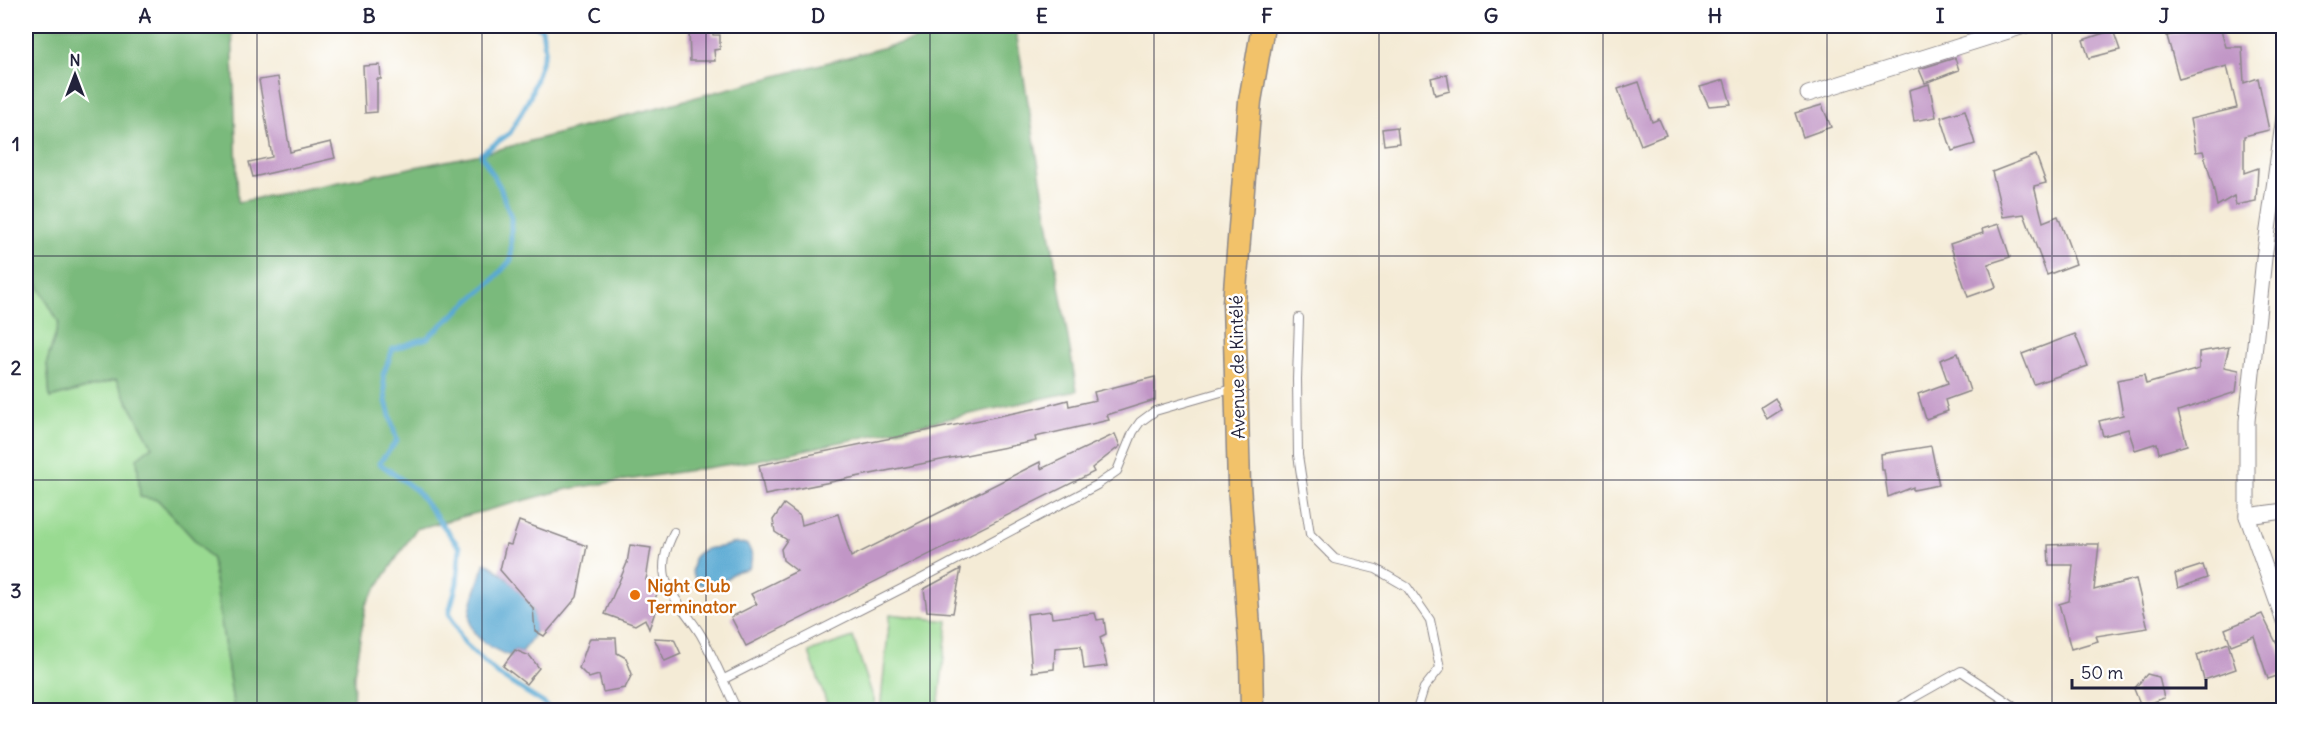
<svg xmlns="http://www.w3.org/2000/svg" width="2309" height="736" font-family="Delius,sans-serif">
<rect width="100%" height="100%" fill="#fff"/>
<filter id="ink" filterUnits="userSpaceOnUse"><feTurbulence type="fractalNoise" baseFrequency=".0167" numOctaves="2"/><feDisplacementMap in="SourceGraphic" scale="12" xChannelSelector="R" yChannelSelector="G"/><feConvolveMatrix kernelMatrix="1 2 1 2 8 2 1 2 1" color-interpolation-filters="sRGB"/></filter>
<filter id="wash" filterUnits="userSpaceOnUse"><feTurbulence type="fractalNoise" baseFrequency=".008" numOctaves="4" result="noise"/><feDisplacementMap in="SourceGraphic" scale="24" xChannelSelector="R" yChannelSelector="G"/><feGaussianBlur stdDeviation="1.35" result="paint"/><feColorMatrix in="noise" values="0 0 0 0 0 0 0 0 0 0 0 0 0 0 0 0 0 1.4 0 .05"/><feComposite in="paint" operator="in"/></filter>
<g filter="url(#wash)">
<rect width="100%" height="100%" fill="#f4ebd6"/>
<g fill="#99da91" stroke="#5e7e66" stroke-width="1.5">
<path d="M26 264 59 323 47 362 50 398 116 380 152 446 158 500 212 559 234 710H26Z"/>
<path d="M890 614 948 621 938 710H880Z"/>
<path d="M853 637 877 709 872 710H829L809 652Z"/>
</g>
<path fill="#7aba7b" stroke="#4e6e5b" stroke-width="1.5" d="M31 26H232L238 202 481 154 965 26H1015L1077 391 758 460 568 489 416 529 366 604 354 674 353 710H234L212 559 158 500 140 497 137 458 152 446 116 380 50 398 47 362 59 323 26 264V87Z"/>
<g fill="#59a9d3" stroke="#3e6687" stroke-width="1.5">
<path d="M733 543 746 544C753 552 753 558 749 568 744 571 740 570 735 572 720 580 725 597 698 583L692 572 694 557C708 542 717 552 733 543Z"/>
<path d="M485 562C504 573 542 607 535 632 532 639 526 646 522 652L515 650 510 656C451 633 470 611 485 562Z"/>
</g>
<g fill="none" stroke-linecap="round" stroke-linejoin="round">
<path stroke="#59a9d3" stroke-width="5" d="M537 26 542 29 545 50 530 97 510 133 481 154 500 187 511 217V260L492 281 427 338 393 349 383 375 386 401 397 441 379 463 416 490 460 548 457 583 449 613 464 643 500 676 545 704 550 710"/>
</g>
<g id="blocks">
<g fill="#c196c6">
<path d="M2204 26H2220L2226 47H2242L2244 83 2258 78 2269 130 2244 136V173L2258 168 2256 201 2236 205 2234 196 2217 206 2213 186 2203 151 2196 152 2190 119 2237 108 2227 66 2179 79 2167 36Z"/>
<path d="M712 27 713 35H720V49L714 50 715 61H690L689 28Z"/>
<path d="M2113 30 2120 50 2089 58 2083 40Z"/>
<path d="M1955 58 1959 70 1925 83 1919 69Z"/>
<path d="M380 65 381 79H377V112L365 113 363 66Z"/>
<path d="M1447 74 1450 91 1435 95 1431 78Z"/>
<path d="M278 77 290 152 331 142 335 158 253 177 249 162 272 157 259 80Z"/>
<path d="M1724 80 1731 104 1709 106 1700 87Z"/>
<path d="M1639 82 1652 122 1659 119 1666 135 1641 145 1630 117 1628 118 1618 89Z"/>
<path d="M1929 84 1936 117 1914 121 1909 90Z"/>
<path d="M1822 105 1831 127 1803 137 1795 113Z"/>
<path d="M1965 110 1975 144 1952 151 1941 117Z"/>
<path d="M1397 127 1399 143 1384 145 1382 129Z"/>
<path d="M2036 155 2046 183 2034 186 2043 222 2058 216 2076 264 2047 275 2024 214 2003 217 1992 172Z"/>
<path d="M1999 224 2010 257 1988 264 1996 287 1968 297 1950 244 1983 233 1982 229Z"/>
<path d="M2075 334 2088 366 2034 384 2022 354Z"/>
<path d="M2229 347 2224 367 2239 370 2236 392 2178 411 2187 445 2159 453 2157 443 2135 450 2128 429 2103 436 2099 421 2123 415 2117 380 2144 375 2146 384 2199 369V352Z"/>
<path d="M1958 353 1970 391 1945 400 1948 411 1926 419 1918 394 1948 383 1940 360Z"/>
<path d="M1155 377V400L1107 415 1109 420 1035 437 1036 441 765 495 759 465 1038 408 1068 400 1069 406 1096 400 1094 392Z"/>
<path d="M1775 398 1781 410 1767 419 1761 407Z"/>
<path d="M1115 434 1120 446 1092 468 1094 472 746 646 731 617 757 604 751 594 797 571 783 560 781 549 787 540 775 532 773 520 784 504 800 516 802 525 838 514 851 557 1040 462 1041 469Z"/>
<path d="M1931 446 1939 485 1913 490V487L1888 497 1884 470H1882L1881 454Z"/>
<path d="M519 521 587 546 577 597 544 636 535 631 533 608 500 570 506 544 511 545Z"/>
<path d="M2075 544H2099L2094 590 2136 579 2148 628 2096 636 2098 641 2071 649 2059 604 2069 601 2073 565H2049L2048 545Z"/>
<path d="M630 545 651 548 646 580 660 585 653 605 662 608 655 612 649 629 645 619 635 625 605 614 627 563Z"/>
<path d="M2203 565 2207 578 2178 588 2175 574Z"/>
<path d="M961 569 953 613 927 611 924 589Z"/>
<path d="M1051 611 1052 618 1095 613 1097 620 1104 619 1106 634 1100 637 1107 666 1084 669 1081 646 1055 648 1054 669 1032 672 1027 614Z"/>
<path d="M2262 614 2283 657V674L2268 679 2254 636 2231 645 2225 629Z"/>
<path d="M590 638H616L617 653 626 658 632 674 625 688 603 692 599 675 589 678 579 668Z"/>
<path d="M654 638 674 639 681 654 665 661Z"/>
<path d="M2228 643 2236 669 2204 680 2197 655Z"/>
<path d="M515 650 530 656 539 668 526 684 503 666Z"/>
<path d="M2147 674 2159 677 2164 698 2141 706 2134 689Z"/>
</g>
</g>
</g>
<g filter="url(#ink)">
<use href="#blocks" fill-opacity="0" stroke="#8b8688" stroke-width="1.5"/>
<g fill="none" stroke-linecap="round" stroke-linejoin="round">
<defs>
<g id="service">
<path d="M1299 318 1297 379 1298 455 1310 534 1335 559 1376 569 1407 587 1430 620 1440 668 1424 688 1417 710"/>
<path d="M674 532C648 582 678 597 701 635 715 660 725 685 737 710"/>
<path d="M724 679 919 580 1097 485 1117 471 1133 432 1140 422 1155 411 1235 388"/>
<path d="M1895 710 1913 698 1961 671 2020 710"/>
</g>
<g id="minor">
<path d="M1808 94 2024 26"/>
<path d="M2284 117 2264 258 2247 421V516L2284 621"/>
<path d="M2247 516 2284 511"/>
</g>
<path id="primary" d="M1252 710 1251 656 1239 485 1234 303 1250 101 1263 26"/>
</defs>
<use href="#service" stroke="#8b8688" stroke-width="10"/>
<use href="#minor" stroke="#8b8688" stroke-width="17"/>
<use href="#primary" stroke="#8b8688" stroke-width="25"/>
<use href="#service" stroke="#fff" stroke-width="8"/>
<use href="#minor" stroke="#fff" stroke-width="15"/>
<use href="#primary" stroke="#f2c26a" stroke-width="22"/>
</g>
</g>
<path fill="none" stroke="#22223b" stroke-width="1.5" stroke-opacity="0.55" d="M257 26V710M482 26V710M706 26V710M930 26V710M1154 26V710M1379 26V710M1603 26V710M1827 26V710M2052 26V710M26 256H2284M26 480H2284"/>
<circle fill="#e8710a" stroke="#fff" stroke-width="2" cx="635" cy="595" r="6"/>
<g text-anchor="middle" dominant-baseline="central" stroke-width="5" stroke-linejoin="round" paint-order="stroke">
<g font-size="18" fill="#22223b" stroke="#fff">
<text transform="translate(1237 367) rotate(-91)">Avenue de Kintélé</text>
</g>
<g font-size="18" font-weight="bold" fill="#c56008" stroke="#fff" text-anchor="start">
<text x="647" y="585">Night Club<tspan x="647" dy="21">Terminator</tspan></text>
</g>
</g>
<rect width="2309" height="736" fill="none" stroke="#fff" stroke-width="66"/>
<g transform="translate(75 75)" stroke="#ffffff" stroke-width="4.5" paint-order="stroke">
<path d="M0-4.5L10 22L0 15L-10 22Z" fill="#22223b"/>
<text y="-9" font-size="16" font-weight="bold" text-anchor="middle" fill="#22223b">N</text>
</g>
<path d="M2072 679v9h134v-9" fill="none" stroke="#22223b" stroke-width="3"/>
<text x="2081" y="679" font-size="18" fill="#22223b" stroke="#ffffff" stroke-width="4.5" paint-order="stroke">50 m</text>
<rect x="33" y="33" width="2243" height="670" fill="none" stroke="#22223b" stroke-width="2"/>
<g font-size="20" text-anchor="middle" font-weight="bold" fill="#22223b">
<text x="145" y="23">A</text>
<text x="369" y="23">B</text>
<text x="594" y="23">C</text>
<text x="818" y="23">D</text>
<text x="1042" y="23">E</text>
<text x="1267" y="23">F</text>
<text x="1491" y="23">G</text>
<text x="1715" y="23">H</text>
<text x="1940" y="23">I</text>
<text x="2164" y="23">J</text>
<text x="16" y="151">1</text>
<text x="16" y="375">2</text>
<text x="16" y="598">3</text>
</g>
</svg>
